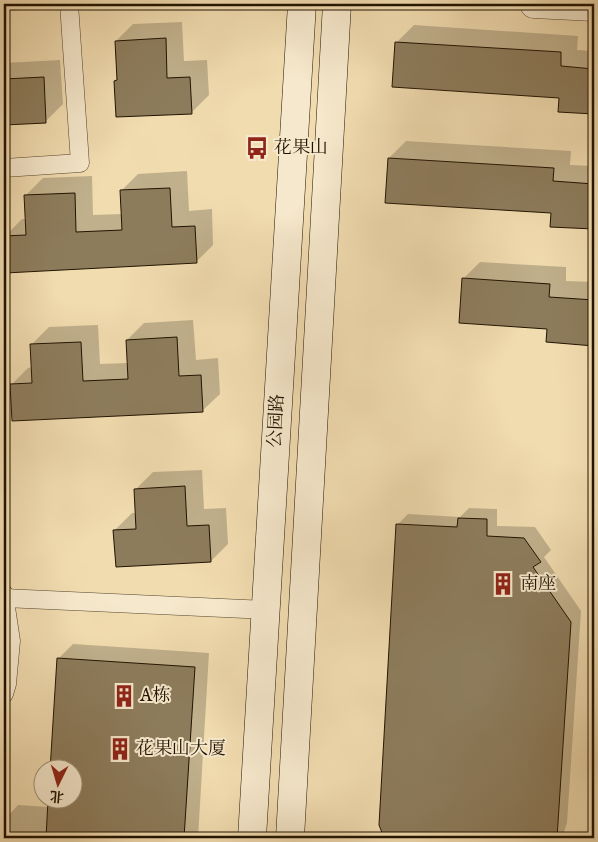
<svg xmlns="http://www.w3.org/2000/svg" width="598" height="842" font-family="'IM FELL English','Noto Serif SC',serif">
<rect width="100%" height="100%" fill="#f1dcb0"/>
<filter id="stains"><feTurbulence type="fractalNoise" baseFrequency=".004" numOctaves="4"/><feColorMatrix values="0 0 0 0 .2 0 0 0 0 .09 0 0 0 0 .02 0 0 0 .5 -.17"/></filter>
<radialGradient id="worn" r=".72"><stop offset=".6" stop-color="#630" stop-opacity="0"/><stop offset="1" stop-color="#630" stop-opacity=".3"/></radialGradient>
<g fill="#0003">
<path d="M4 4H47L42 9 4 11Z"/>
<path d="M182 22 184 61 207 60 209 95 191 113 115 81 118 78 116 41 133 24Z"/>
<path d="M414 25 578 36 577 50 594 51V112L559 110 560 96 397 42Z"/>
<path d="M60 60 63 104 45 122 4 124V63Z"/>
<path d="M406 141 571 151 570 165 594 166V228L552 225 553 212 389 158Z"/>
<path d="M187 171 189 211 212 209 213 245 196 262 5 236 22 219H26L25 196 43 178 92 176 93 215 122 214 121 191 138 174Z"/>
<path d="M480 262 566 267V281L594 282V344L547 341 548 328 463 279Z"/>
<path d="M193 320 196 360 218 358 220 394 202 411 11 385 28 368 33 367 31 345 49 327 98 325 100 364 128 363 127 340 144 323Z"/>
<path d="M202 470 204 509 226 508 228 544 211 561 115 530 132 513H137L135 490 153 472Z"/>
<path d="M469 508 497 509V526L535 527 551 550 544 557 581 611 567 823 562 838H385L380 825 397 525 408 514 460 517Z"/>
<path d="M73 644 209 653 198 838H4V820L18 805 49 807V800H72V770L58 659Z"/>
</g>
<g fill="#8d7c5c" stroke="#211300">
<path d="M166 38 167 78 190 77 192 114 116 117 114 81 117 80 115 41Z"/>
<path d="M395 42 561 52V66L594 69V114L558 112 559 98 392 87Z"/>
<path d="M44 77 46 123 4 125V79Z"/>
<path d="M388 158 554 168 553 181 594 184V229L550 227 551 213 385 203Z"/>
<path d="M170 188 172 227 195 226 197 263 5 273 4 236 26 235 24 195 75 193 76 232 122 230 120 190Z"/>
<path d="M462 278 550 284 549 297 594 300V346L546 342 547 329 459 323Z"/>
<path d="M177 337 179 376 201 375 203 412 12 421 10 384 32 383 30 344 81 342 83 381 128 379 126 340Z"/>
<path d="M185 486 187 526 209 525 211 562 116 567 113 530 136 529 134 489Z"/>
<path d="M458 518 487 519V536L524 538 541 562 533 567 571 622 557 838H384L379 825 396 524 457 527Z"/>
<path d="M57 658 195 667 184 838H46L48 800H72V770H50Z"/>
</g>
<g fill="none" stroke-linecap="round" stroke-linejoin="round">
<defs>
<g id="lane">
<path d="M4 168 80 163 69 4"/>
<path d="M4 594 11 641 7 684 4 694"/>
<path d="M4 598 265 610"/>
</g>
<path id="street" d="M534 4 594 7"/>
<g id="secondary">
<path d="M252 838 302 4"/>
<path d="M290 838 337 4"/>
</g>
</defs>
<use href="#lane" stroke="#55452c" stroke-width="19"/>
<use href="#street" stroke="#55452c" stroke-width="29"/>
<use href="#secondary" stroke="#211300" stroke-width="29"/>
<use href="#lane" stroke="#f6e8cc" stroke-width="18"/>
<use href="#street" stroke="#f6e8cc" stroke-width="28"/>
<use href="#secondary" stroke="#f6e8cc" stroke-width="28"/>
</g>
<defs>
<symbol id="bus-bare" viewBox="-9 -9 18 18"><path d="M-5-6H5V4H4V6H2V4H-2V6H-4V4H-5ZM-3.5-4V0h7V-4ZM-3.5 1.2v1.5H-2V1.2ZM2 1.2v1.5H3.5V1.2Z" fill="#8f2418" stroke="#f6e8cc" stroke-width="2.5" paint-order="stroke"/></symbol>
<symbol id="building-bare" viewBox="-9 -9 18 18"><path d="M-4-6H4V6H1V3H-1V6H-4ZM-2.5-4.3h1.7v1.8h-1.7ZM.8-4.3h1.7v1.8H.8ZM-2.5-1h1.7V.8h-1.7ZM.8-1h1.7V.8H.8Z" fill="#8f2418" stroke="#f6e8cc" stroke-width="2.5" paint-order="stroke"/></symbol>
</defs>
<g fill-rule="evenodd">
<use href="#bus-bare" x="241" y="132" width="32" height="32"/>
<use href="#building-bare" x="487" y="568" width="32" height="32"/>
<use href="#building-bare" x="108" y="680" width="32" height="32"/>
<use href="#building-bare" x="104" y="733" width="32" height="32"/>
</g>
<g text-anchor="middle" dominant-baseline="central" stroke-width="4" stroke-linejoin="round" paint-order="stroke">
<g font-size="18" fill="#211300" stroke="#f6e8cc" text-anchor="start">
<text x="274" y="148">花果山</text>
<text x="520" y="584">南座</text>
<text x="140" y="696">A栋</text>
<text x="136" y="749">花果山大厦</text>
</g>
<g font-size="18" fill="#211300" stroke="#f6e8cc">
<text transform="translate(277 421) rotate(-87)">公园路</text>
</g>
</g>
<rect width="598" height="842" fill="none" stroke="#f1dcb0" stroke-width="20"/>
<rect x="5" y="5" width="588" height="832" fill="none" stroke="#211300" stroke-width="2.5"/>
<rect x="10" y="10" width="578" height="822" fill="none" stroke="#211300"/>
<g transform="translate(58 784) rotate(185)"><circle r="24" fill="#f6e8cc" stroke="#a1937a"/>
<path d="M0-4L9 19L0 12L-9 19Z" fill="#8f2418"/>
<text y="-8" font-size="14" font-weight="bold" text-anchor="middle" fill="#211300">北</text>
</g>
<rect width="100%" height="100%" filter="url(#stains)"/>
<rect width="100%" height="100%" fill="url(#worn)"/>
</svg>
